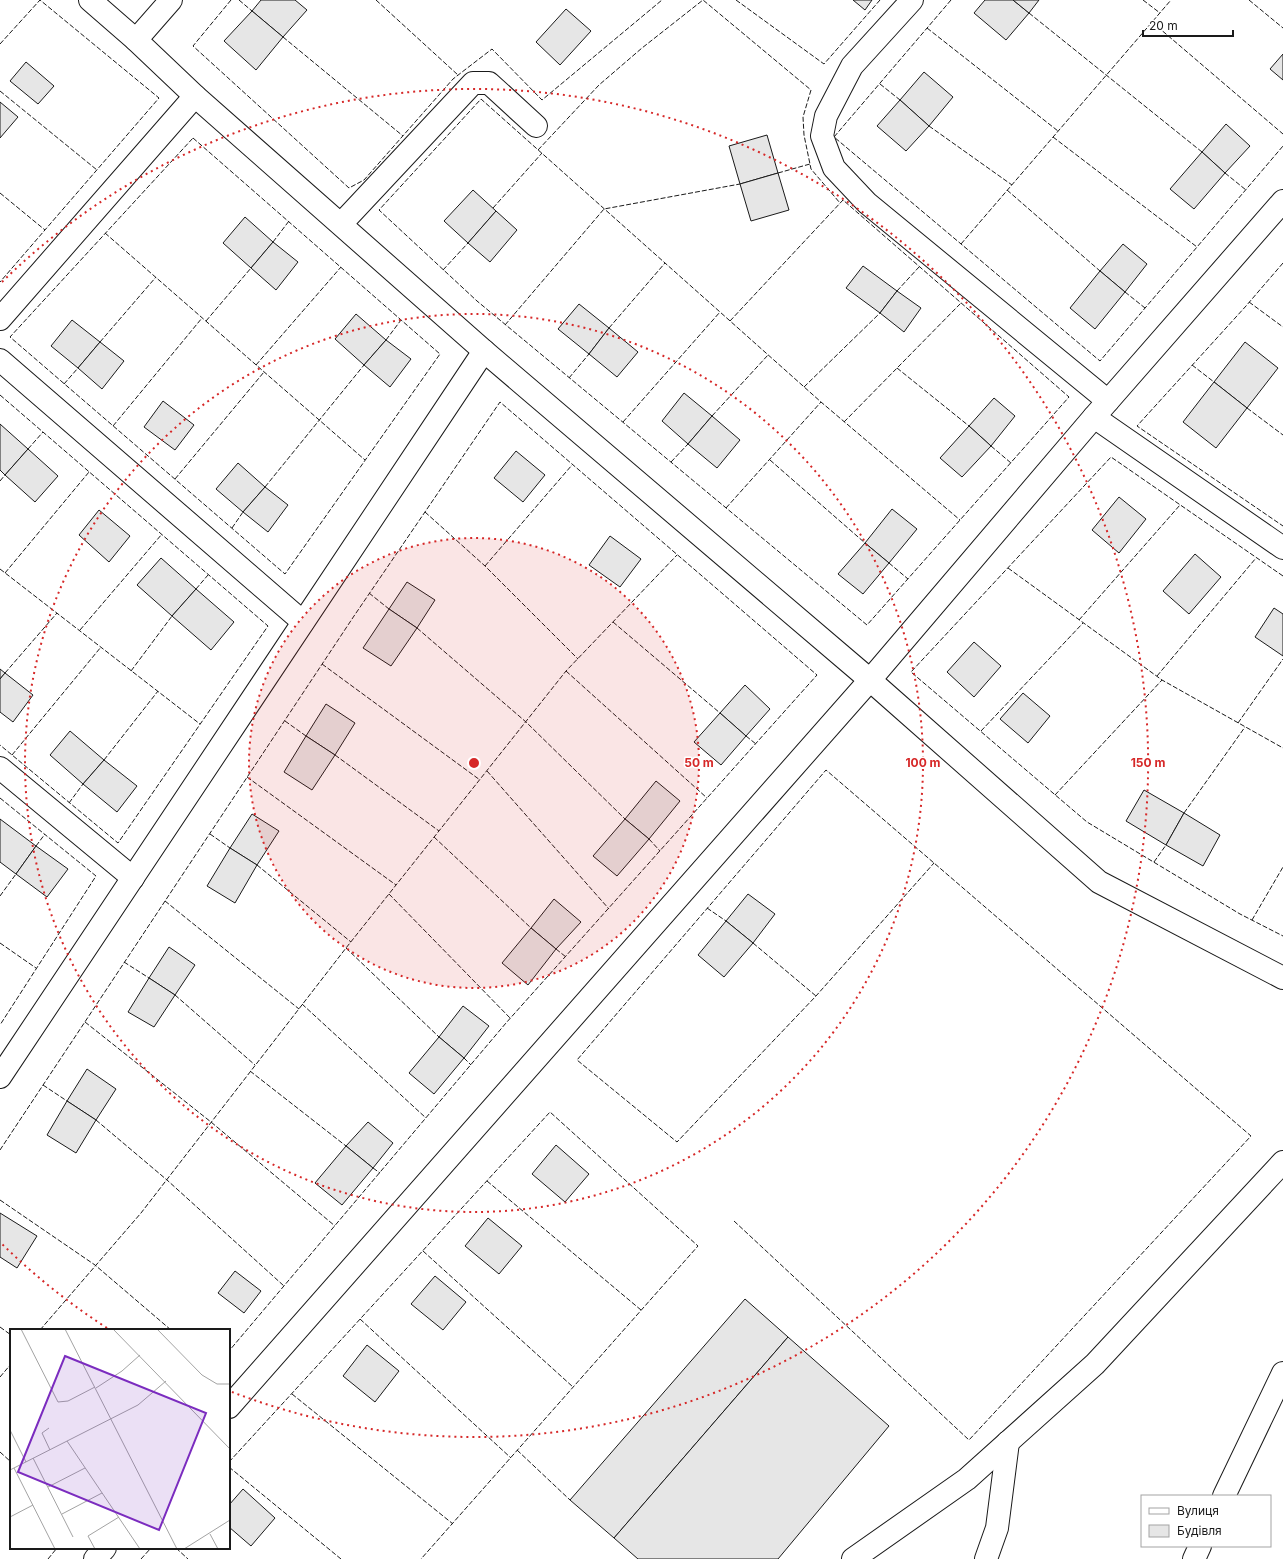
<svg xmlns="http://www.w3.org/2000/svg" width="1283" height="1559" font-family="Inter,sans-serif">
<rect width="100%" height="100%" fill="#fff"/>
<g fill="#e6e6e6" stroke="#1a1a1a">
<path d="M261 0H295L307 10 283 37 252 11Z"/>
<path d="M853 0H872L865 10Z"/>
<path d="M985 0H1013L1029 13 1006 40 974 13Z"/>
<path d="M1013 0H1039L1029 13Z"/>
<path d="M566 9 591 31 560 65 536 42Z"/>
<path d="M252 11 283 37 256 70 224 41Z"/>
<path d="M1283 54V80L1270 69Z"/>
<path d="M26 62 54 86 38 104 10 81Z"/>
<path d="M924 72 953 97 929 126 900 100Z"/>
<path d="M900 100 929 126 906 151 877 126Z"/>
<path d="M0 102 18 117 0 138Z"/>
<path d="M1226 124 1250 146 1225 173 1202 152Z"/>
<path d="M767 135 778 173 740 184 729 146Z"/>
<path d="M1202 152 1225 173 1194 209 1170 189Z"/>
<path d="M778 173 789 210 751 221 740 184Z"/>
<path d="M473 190 496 211 468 243 444 221Z"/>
<path d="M496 211 517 230 490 262 468 243Z"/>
<path d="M245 217 273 242 251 268 223 243Z"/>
<path d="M273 242 298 262 276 290 251 268Z"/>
<path d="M1123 244 1147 264 1125 292 1100 271Z"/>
<path d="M863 266 897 291 880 313 846 288Z"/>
<path d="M1100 271 1125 292 1095 329 1070 308Z"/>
<path d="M897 291 921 308 904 332 880 313Z"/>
<path d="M579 304 609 328 589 354 558 329Z"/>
<path d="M356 314 386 340 364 365 335 339Z"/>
<path d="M72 320 100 342 78 368 51 346Z"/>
<path d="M609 328 638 352 617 377 589 354Z"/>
<path d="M386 340 411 359 390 387 364 365Z"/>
<path d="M100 342 124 361 102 389 78 368Z"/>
<path d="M1245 342 1278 368 1247 408 1214 382Z"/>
<path d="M1214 382 1247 408 1216 448 1183 422Z"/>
<path d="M684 393 712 416 688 444 662 421Z"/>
<path d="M994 398 1015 416 991 446 969 426Z"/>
<path d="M163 401 194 425 175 450 144 427Z"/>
<path d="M712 416 740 440 717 468 688 444Z"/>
<path d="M0 424 28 449 5 475 0 470Z"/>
<path d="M969 426 991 446 962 477 940 458Z"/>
<path d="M28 449 58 476 35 502 5 475Z"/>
<path d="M516 451 545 475 523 502 494 478Z"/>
<path d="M238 463 265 487 243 512 216 489Z"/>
<path d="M265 487 288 505 268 532 243 512Z"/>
<path d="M1119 497 1146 519 1119 553 1092 530Z"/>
<path d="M892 509 917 529 889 563 865 543Z"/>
<path d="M99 510 130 536 109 562 79 535Z"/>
<path d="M610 536 641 559 620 587 589 565Z"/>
<path d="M865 543 889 563 863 594 838 574Z"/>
<path d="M1195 554 1221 577 1189 614 1163 591Z"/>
<path d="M161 558 196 589 172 616 137 585Z"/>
<path d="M407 582 435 600 417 628 389 609Z"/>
<path d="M196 589 234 622 211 650 172 616Z"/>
<path d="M1274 608 1283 614V656L1255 637Z"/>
<path d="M389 609 417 628 391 666 363 648Z"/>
<path d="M974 642 1001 666 974 697 947 672Z"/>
<path d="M0 669 5 673 0 679Z"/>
<path d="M5 673 33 695 13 722 0 712V679Z"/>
<path d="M745 685 770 709 746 736 720 713Z"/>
<path d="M1023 693 1050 716 1028 743 1000 719Z"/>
<path d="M326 704 355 723 335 755 306 736Z"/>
<path d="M720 713 746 736 721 765 694 742Z"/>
<path d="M70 731 104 760 83 784 50 755Z"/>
<path d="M306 736 335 755 312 790 284 772Z"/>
<path d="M104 760 137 786 117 812 83 784Z"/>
<path d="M656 781 680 801 649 839 625 819Z"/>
<path d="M1144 790 1184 813 1166 845 1126 821Z"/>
<path d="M1184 813 1220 835 1203 866 1166 845Z"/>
<path d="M252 814 279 831 257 865 230 848Z"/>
<path d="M0 819 36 846 16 874 0 862Z"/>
<path d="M625 819 649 839 617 876 593 856Z"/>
<path d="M36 846 68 869 47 897 16 874Z"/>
<path d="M230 848 257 865 235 903 207 886Z"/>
<path d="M748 894 775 914 753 943 726 921Z"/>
<path d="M554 899 581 922 556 949 531 928Z"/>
<path d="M726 921 753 943 724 977 698 955Z"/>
<path d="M531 928 556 949 528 985 502 963Z"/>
<path d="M169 947 195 965 175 995 149 978Z"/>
<path d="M149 978 175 995 154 1027 128 1012Z"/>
<path d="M463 1006 489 1026 464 1058 439 1037Z"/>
<path d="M439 1037 464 1058 434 1094 409 1073Z"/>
<path d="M87 1069 116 1089 96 1120 67 1101Z"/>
<path d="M67 1101 96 1120 76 1153 47 1135Z"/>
<path d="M368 1122 393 1143 373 1168 346 1146Z"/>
<path d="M556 1145 589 1174 565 1202 532 1174Z"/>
<path d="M346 1146 373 1168 342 1205 315 1183Z"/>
<path d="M0 1213 37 1236 17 1268 0 1257Z"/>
<path d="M488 1218 522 1246 499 1274 465 1246Z"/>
<path d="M235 1271 261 1291 244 1313 218 1293Z"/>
<path d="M435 1276 466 1302 443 1330 411 1304Z"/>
<path d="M745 1299 788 1337 614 1538 570 1500Z"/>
<path d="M788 1337 889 1426 778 1559H638L614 1538Z"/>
<path d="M367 1345 399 1371 375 1402 343 1376Z"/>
<path d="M243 1489 275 1518 251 1546 229 1527V1505Z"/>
</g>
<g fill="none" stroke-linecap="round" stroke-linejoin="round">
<defs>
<g id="minor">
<path d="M90 0 136 40 195 96 484 351 870 680 1099 882 1283 978"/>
<path d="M912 0 852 66 826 116 822 136 834 168 867 203 1108 401"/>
<path d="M136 40 171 0"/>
<path d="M341 224 473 83H489L536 126"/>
<path d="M0 319 195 96"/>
<path d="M0 360 303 622"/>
<path d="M1094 417 1283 548"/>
<path d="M0 768 133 878"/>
<path d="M0 1077 484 351"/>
<path d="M229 1407 870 680 1094 417 1283 201"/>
<path d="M1224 1496 1283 1373"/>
<path d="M95 1559 105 1548"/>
<path d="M853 1559 967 1479 1095 1364 1283 1162"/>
<path d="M986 1559 997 1528 1008 1442"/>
<path d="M1194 1559 1200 1546"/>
</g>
</defs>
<use href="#minor" stroke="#1a1a1a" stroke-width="24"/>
<use href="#minor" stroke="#fff" stroke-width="22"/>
<g stroke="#1a1a1a" stroke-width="1" stroke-dasharray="5 2" stroke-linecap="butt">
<path d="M231 0 193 46 349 188 364 180 453 79 492 49 542 100 662 0"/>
<path d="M239 0 252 11"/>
<path d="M376 0 458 75"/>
<path d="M736 0 824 64 880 0"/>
<path d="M951 0 834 137 1100 361 1283 146"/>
<path d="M1143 0 1160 13"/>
<path d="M1249 0 1283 28"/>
<path d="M1029 13 1202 152"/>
<path d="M1152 22 1283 134"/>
<path d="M927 28 1058 131"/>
<path d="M283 37 403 136"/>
<path d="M0 44 40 0 159 98 0 282"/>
<path d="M880 84 900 100"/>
<path d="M0 91 97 170"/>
<path d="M929 126 1012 185"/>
<path d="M1053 137 1197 247"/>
<path d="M193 138 440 354 285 574 10 337Z"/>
<path d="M538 150 599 85 642 48 703 0 811 90 803 117 804 135 811 169 840 203"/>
<path d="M778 173 810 164"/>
<path d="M1225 173 1246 190"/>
<path d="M1007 190 1100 271"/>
<path d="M0 193 45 230"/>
<path d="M493 208 542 153"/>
<path d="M105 233 365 460"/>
<path d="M273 242 289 221"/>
<path d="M961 244 1171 0"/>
<path d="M1283 263 1246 306 1137 426 1283 526"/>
<path d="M443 270 468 243"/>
<path d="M897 291 919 267"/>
<path d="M1125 292 1145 308"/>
<path d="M1249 302 1283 327"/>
<path d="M206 321 251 268"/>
<path d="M730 321 843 200 1069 397 867 625 477 301 379 210 481 99 821 402 960 520"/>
<path d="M505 325 604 209 740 184"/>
<path d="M609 328 665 263"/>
<path d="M386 340 401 320"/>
<path d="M100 342 156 277"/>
<path d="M256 365 341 267"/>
<path d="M1192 365 1214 382"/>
<path d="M897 368 969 426"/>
<path d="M569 378 589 354"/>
<path d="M64 384 78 368"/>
<path d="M804 387 880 313"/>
<path d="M0 395 268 626 118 843 0 745"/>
<path d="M1247 408 1283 435"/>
<path d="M712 416 768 355"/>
<path d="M623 422 720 312"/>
<path d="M844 422 961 303"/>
<path d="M113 426 202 318"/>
<path d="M991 446 1011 463"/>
<path d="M28 449 43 432"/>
<path d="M770 460 865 543"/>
<path d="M671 462 688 444"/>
<path d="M175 479 264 372"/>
<path d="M0 481 5 475"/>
<path d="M265 487 364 365"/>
<path d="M726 508 821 402"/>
<path d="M425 512 485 566 578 659"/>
<path d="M232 528 243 512"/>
<path d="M889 563 908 579"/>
<path d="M485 566 572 465"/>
<path d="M1008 568 1162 680 1283 748"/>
<path d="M0 569 200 724"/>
<path d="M5 573 89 472"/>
<path d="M1283 576 1111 457 911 672 1087 822 1240 914 1283 936"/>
<path d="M196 589 208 575"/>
<path d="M369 593 389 609"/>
<path d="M1079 620 1180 505"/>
<path d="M613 622 720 713"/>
<path d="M417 628 526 722 625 819"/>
<path d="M80 630 162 534"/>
<path d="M322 664 480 780"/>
<path d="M131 671 172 616"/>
<path d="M566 671 707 798"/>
<path d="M5 673 57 613"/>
<path d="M1157 676 1256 558"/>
<path d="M285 721 306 736"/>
<path d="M1238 723 1283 659"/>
<path d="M981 731 1083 623"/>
<path d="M746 736 756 744"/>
<path d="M12 755 101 647"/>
<path d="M335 755 439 831"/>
<path d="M104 760 158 691"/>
<path d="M487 771 609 909"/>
<path d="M247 777 396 885"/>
<path d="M1055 795 1162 680"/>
<path d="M0 798 96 876 0 1025"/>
<path d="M69 803 83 784"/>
<path d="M1184 813 1245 727"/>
<path d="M210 834 230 848"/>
<path d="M434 837 531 928"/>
<path d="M649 839 660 851"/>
<path d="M36 846 45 834"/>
<path d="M1154 862 1166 845"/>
<path d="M257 865 351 942"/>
<path d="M389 894 511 1019"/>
<path d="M0 896 16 874"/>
<path d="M165 901 299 1009"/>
<path d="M707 908 726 921"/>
<path d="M1252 920 1283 867"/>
<path d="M0 943 36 968"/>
<path d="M753 943 816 996"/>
<path d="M346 948 439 1037"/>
<path d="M556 949 566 957"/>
<path d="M124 962 149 978"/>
<path d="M175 995 255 1065"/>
<path d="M302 1004 426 1118"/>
<path d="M85 1022 211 1122 335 1226"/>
<path d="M464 1058 471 1065"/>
<path d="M250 1071 346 1146"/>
<path d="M43 1085 67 1101"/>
<path d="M96 1120 167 1180 284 1286"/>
<path d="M0 1150 354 616 500 402 817 675 506 1023 229 1351"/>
<path d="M373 1168 380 1173"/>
<path d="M487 1181 641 1310"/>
<path d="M0 1200 95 1265 171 1330"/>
<path d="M734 1221 969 1440 1251 1136 826 770 577 1060 677 1142 816 996 934 863"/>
<path d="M423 1251 573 1387"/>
<path d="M360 1319 511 1458"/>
<path d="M0 1327 11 1335"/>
<path d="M40 1330 141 1213 346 948 566 671 677 555"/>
<path d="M0 1377 11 1364"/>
<path d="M292 1394 453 1524"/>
<path d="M517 1450 570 1500"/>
<path d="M0 1452 11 1462"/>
<path d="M229 1462 550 1112 698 1246 421 1559"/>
<path d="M229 1467 341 1559"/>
<path d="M176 1548 188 1559"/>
<path d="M48 1559 57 1548"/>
<path d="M141 1559 151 1548"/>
</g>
</g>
<circle cx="474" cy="763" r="225" fill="#d62828" fill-opacity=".12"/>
<g fill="none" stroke="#d62828" stroke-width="2" stroke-dasharray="2 4">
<circle cx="474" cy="763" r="225"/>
<circle cx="474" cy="763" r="449"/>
<path d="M107 1328A674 674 0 0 1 2 1244M2 282A674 674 0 1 1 232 1392"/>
</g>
<g transform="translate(10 1329)">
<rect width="220" height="220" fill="#fff"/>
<path fill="none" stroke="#a3a3a3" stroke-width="1" d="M11 0 48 73 58 72 85 58M55 0 167 220M103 0 220 120M147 0 192 46 207 55H220M86 59 112 42 130 26M39 99 32 104 40 121M0 101 16 133M57 112 130 220M23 129 63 208M4 139 45 220M0 141 128 76 156 52M38 158 75 139M52 185 92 164M0 188 23 176M200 205 208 220M85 220 78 207 109 188M174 220 220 191"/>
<path fill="#7b2cbf" fill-opacity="0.15" stroke="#7b2cbf" stroke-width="2" d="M55 27 196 84 149 201 8 143Z"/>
<rect width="220" height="220" fill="none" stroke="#1a1a1a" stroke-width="2"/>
</g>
<circle cx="474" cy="763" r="6" fill="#d62828" stroke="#fff" stroke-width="2"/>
<g font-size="12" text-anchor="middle" font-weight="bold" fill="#d62828" stroke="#fff" stroke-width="3" stroke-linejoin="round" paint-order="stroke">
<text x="699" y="767">50 m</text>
<text x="923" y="767">100 m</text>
<text x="1148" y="767">150 m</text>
</g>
<rect x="1141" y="1495" width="130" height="52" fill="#ffffff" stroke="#a3a3a3"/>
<rect x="1149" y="1508" width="20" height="6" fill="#ffffff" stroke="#a3a3a3"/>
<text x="1177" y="1515" font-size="12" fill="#1a1a1a">Вулиця</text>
<rect x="1149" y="1525" width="20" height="12" fill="#e6e6e6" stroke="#a3a3a3"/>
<text x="1177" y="1535" font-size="12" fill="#1a1a1a">Будівля</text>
<path d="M1143 30v6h90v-6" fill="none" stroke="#1a1a1a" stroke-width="2"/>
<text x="1149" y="30" font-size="12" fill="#1a1a1a" stroke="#ffffff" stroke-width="3" paint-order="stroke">20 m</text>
</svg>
